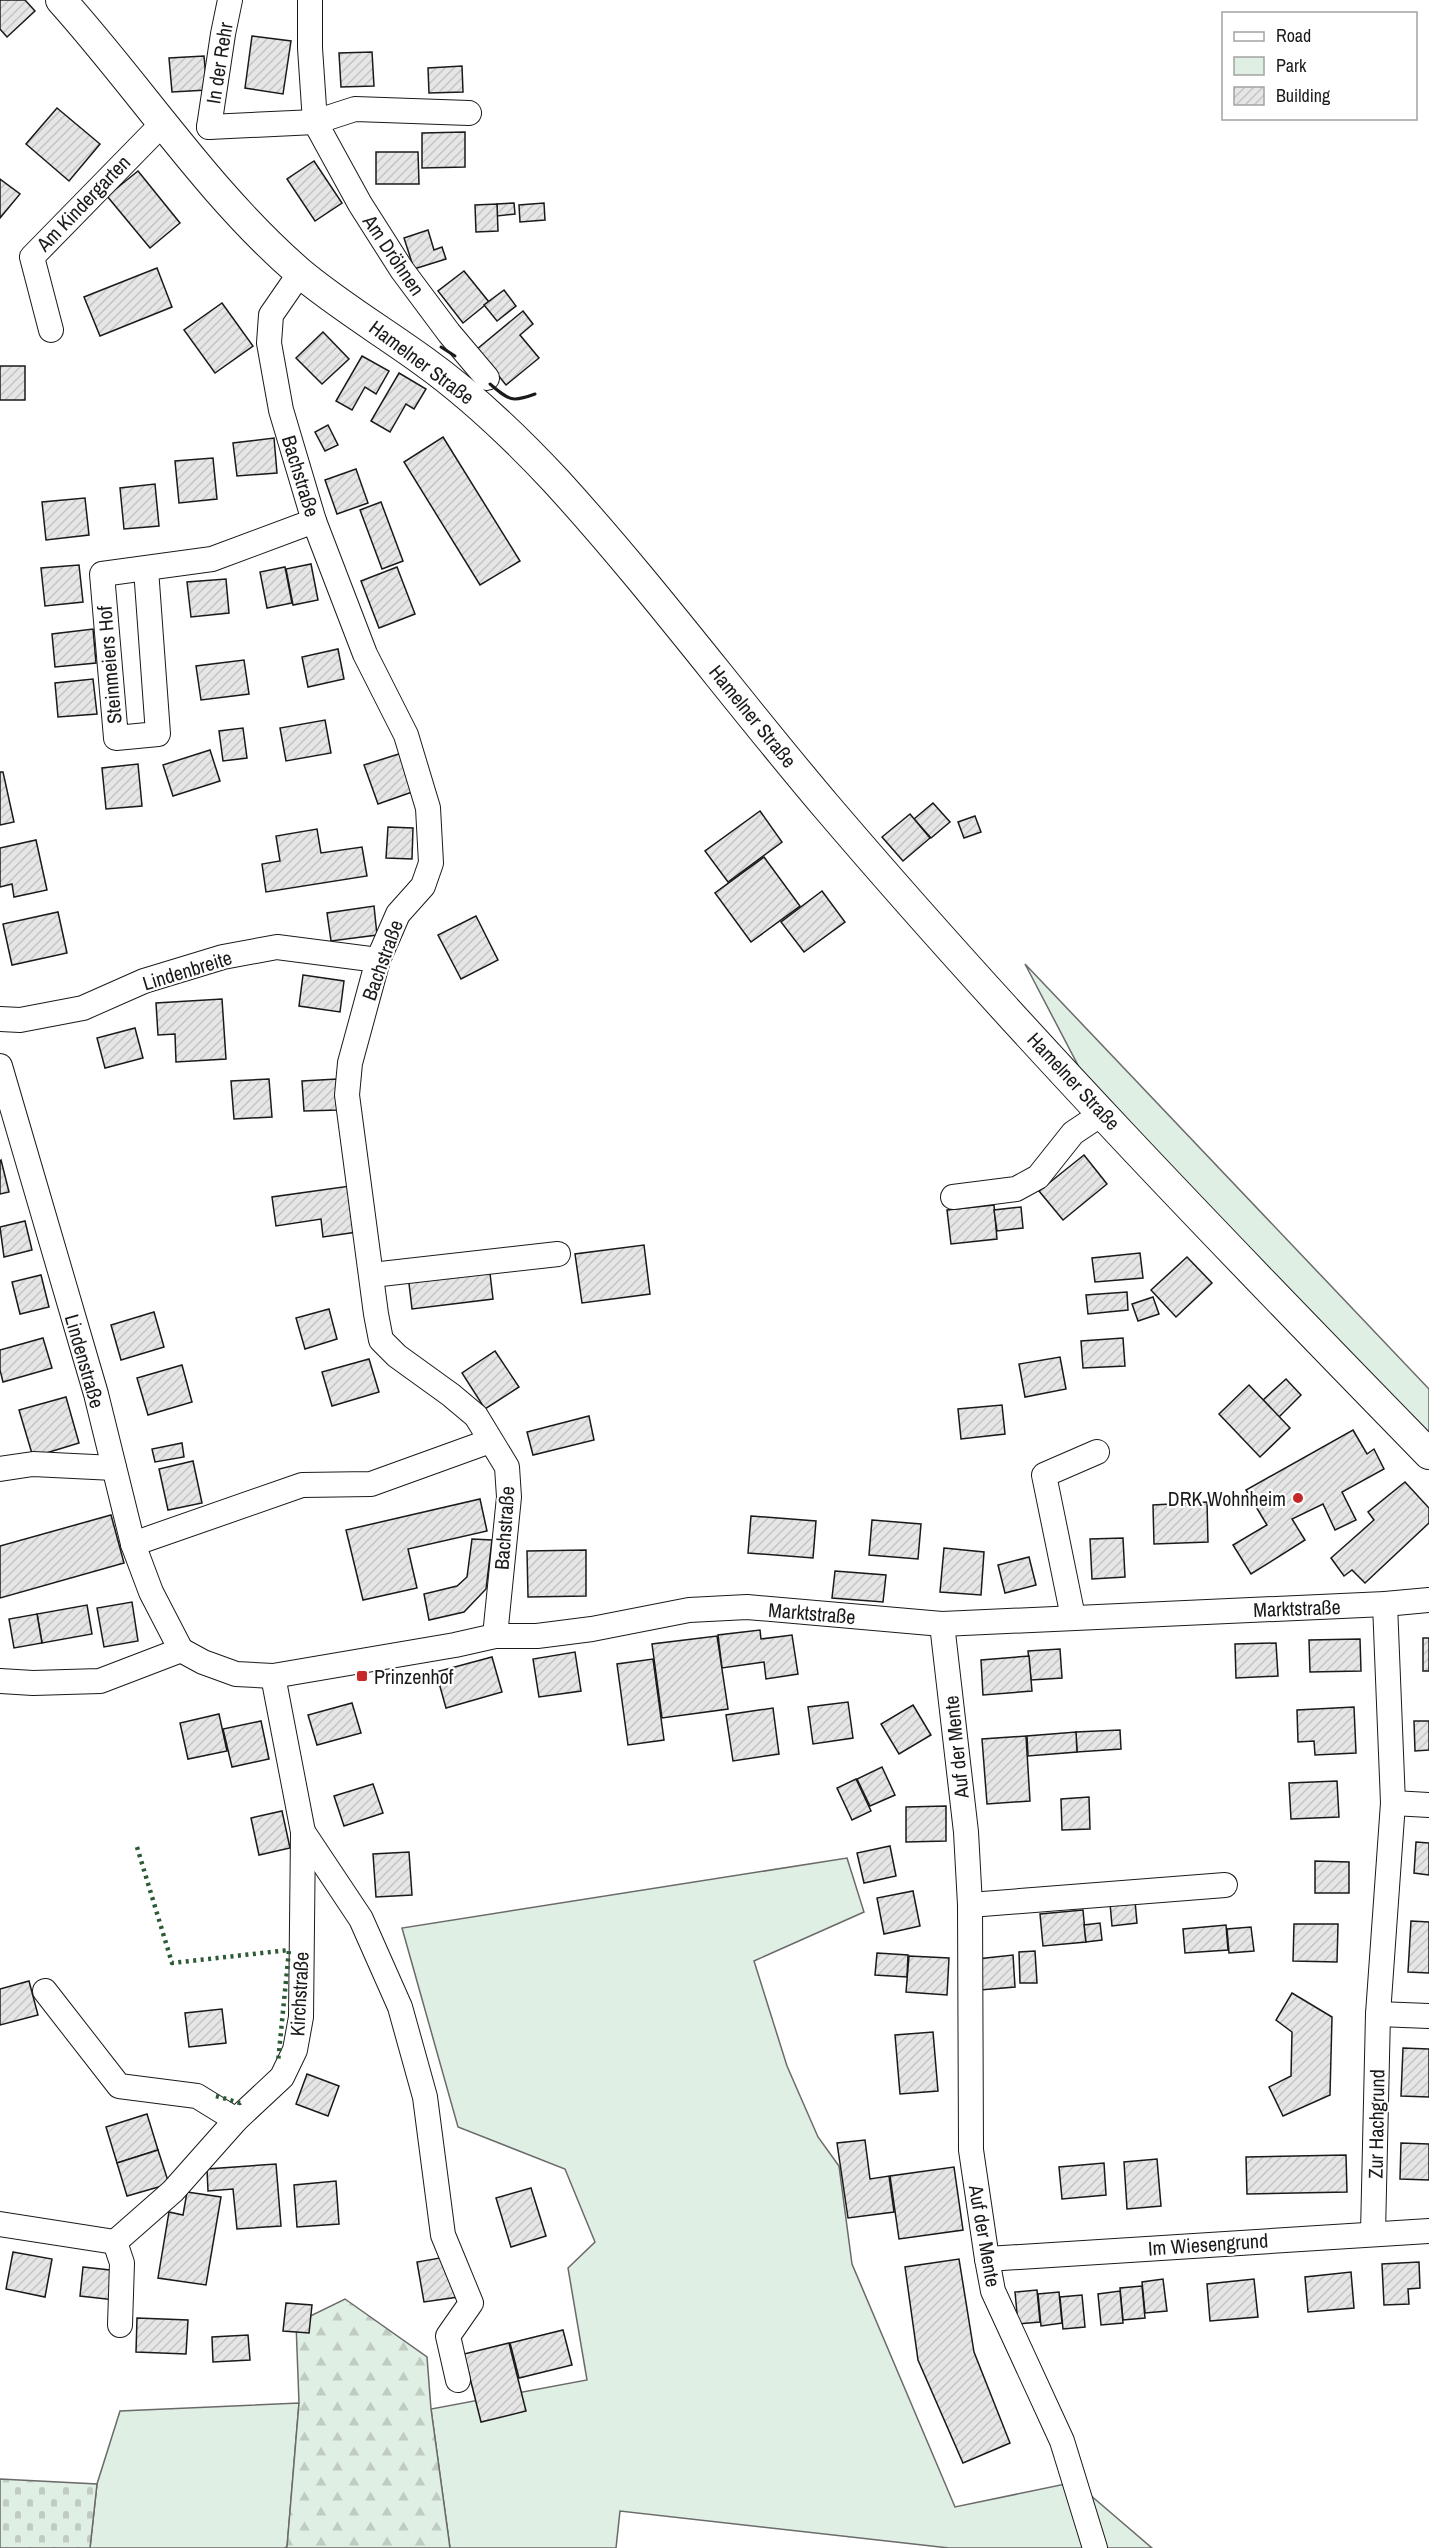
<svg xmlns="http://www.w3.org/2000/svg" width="1429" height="2548" font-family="'Archivo Narrow',sans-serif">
<defs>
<pattern id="forest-firs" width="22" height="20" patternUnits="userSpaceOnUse" patternTransform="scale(1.5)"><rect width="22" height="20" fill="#e0efe3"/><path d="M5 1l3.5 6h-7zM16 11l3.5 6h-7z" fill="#c0ccc2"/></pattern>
<pattern id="cemetery-stones" width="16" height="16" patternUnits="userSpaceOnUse" patternTransform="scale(1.5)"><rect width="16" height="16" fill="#e0efe3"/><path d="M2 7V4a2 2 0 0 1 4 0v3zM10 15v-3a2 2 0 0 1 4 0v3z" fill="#c0ccc2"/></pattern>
<pattern id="building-hatch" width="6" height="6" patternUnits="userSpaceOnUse" patternTransform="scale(1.5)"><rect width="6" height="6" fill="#e6e6e6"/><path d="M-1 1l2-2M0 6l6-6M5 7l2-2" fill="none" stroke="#c5c5c5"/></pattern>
</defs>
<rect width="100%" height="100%" fill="#fff"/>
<g fill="#e0efe3" stroke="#6a6a6a" stroke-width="1.5">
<path d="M1025 964 1429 1389V1454L1103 1113Z"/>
<path d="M847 1858 864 1912 754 1961 787 2066 818 2137 839 2166 852 2264 955 2507 1075 2482 1152 2548H949L620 2511 616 2548H450L431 2409 587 2380 568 2268 595 2242 565 2169 458 2127 402 1928Z"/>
<path d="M299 2403 287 2548H90L97 2484 120 2411Z"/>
</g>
<path fill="url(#forest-firs)" stroke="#6a6a6a" stroke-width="1.5" d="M345 2299 427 2357 431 2409 450 2548H284L287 2547 299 2403 296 2323Z"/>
<path fill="url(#cemetery-stones)" stroke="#6a6a6a" stroke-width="1.5" d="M0 2479 97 2484 90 2548H0Z"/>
<g fill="url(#building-hatch)" stroke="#1a1a1a" stroke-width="1.5">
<path d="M0 0H25L35 11 7 37 0 29Z"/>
<path d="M252 36 291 41 283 94 245 88Z"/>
<path d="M372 52 374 86 341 87 339 53Z"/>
<path d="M204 56 207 90 172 92 169 58Z"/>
<path d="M462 66 463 92 429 93 428 68Z"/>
<path d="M57 108 100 144 69 181 26 144Z"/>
<path d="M465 132V167L422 168V133Z"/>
<path d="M376 152H418L419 184H376Z"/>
<path d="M314 161 342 203 315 221 287 179Z"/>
<path d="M138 171 180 223 150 248 107 196Z"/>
<path d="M0 179 20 194 0 218Z"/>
<path d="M514 203 515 214 497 216V204Z"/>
<path d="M544 203 545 220 520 222 519 205Z"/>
<path d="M497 204 498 231 476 232 475 205Z"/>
<path d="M428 230 434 250 442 247 446 259 414 269 404 238Z"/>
<path d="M157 268 172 307 100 336 84 297Z"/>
<path d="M464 271 489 302 463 323 438 291Z"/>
<path d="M504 290 516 306 497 321 484 305Z"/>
<path d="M222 303 253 346 215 373 184 330Z"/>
<path d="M523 311 533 324 520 335 539 358 506 385 477 349Z"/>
<path d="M323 332 349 359 322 384 296 358Z"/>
<path d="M362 356 389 371 376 394 365 387 352 410 336 401Z"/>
<rect x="0" y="366" width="25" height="34"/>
<path d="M399 373 426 389 414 409 406 404 390 432 371 421Z"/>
<path d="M328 425 338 445 325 451 315 432Z"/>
<path d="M443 437 520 561 480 585 404 462Z"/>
<path d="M274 438 277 473 237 476 233 443Z"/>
<path d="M213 458 217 499 179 503 175 461Z"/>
<path d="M356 469 368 503 337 514 325 480Z"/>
<path d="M155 484 159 526 124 529 120 488Z"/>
<path d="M85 498 89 535 46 540 42 502Z"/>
<path d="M381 502 403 561 382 569 360 510Z"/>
<path d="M311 564 318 600 293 605 286 569Z"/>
<path d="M79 565 83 602 45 606 41 568Z"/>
<path d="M285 567 292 603 267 608 260 572Z"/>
<path d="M397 567 415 614 379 628 361 581Z"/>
<path d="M226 579 229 613 191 617 187 582Z"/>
<path d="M93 629 96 663 55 667 52 634Z"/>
<path d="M338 649 344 679 308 687 302 657Z"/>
<path d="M244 660 249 694 201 700 196 666Z"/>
<path d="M93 679 97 714 58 717 55 683Z"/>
<path d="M325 720 331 753 286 761 280 728Z"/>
<path d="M243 728 247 758 223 761 219 731Z"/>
<path d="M210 750 220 781 173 796 163 765Z"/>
<path d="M402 753 415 791 378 804 364 765Z"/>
<path d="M138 764 142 806 106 809 102 768Z"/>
<path d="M0 772H3L14 822 0 825Z"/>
<path d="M933 803 950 822 931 838 914 819Z"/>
<path d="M760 811 782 842 728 882 705 851Z"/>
<path d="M910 814 930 838 903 861 882 837Z"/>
<path d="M975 816 981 832 964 838 958 822Z"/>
<path d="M388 827 413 828 412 859 386 858Z"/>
<path d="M317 829 321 853 362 847 367 876 266 892 262 864 280 861 276 836Z"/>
<path d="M36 840 47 890 14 897 12 884 0 887V848Z"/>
<path d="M764 857 800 906 751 942 715 893Z"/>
<path d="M822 891 845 922 804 952 781 922Z"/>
<path d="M374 906 377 935 331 941 327 913Z"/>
<path d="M58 912 67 953 12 965 3 924Z"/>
<path d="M476 916 498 960 461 979 438 935Z"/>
<path d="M303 975 344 981 340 1012 299 1006Z"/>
<path d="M222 999 226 1059 176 1062 175 1034 158 1035 156 1003Z"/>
<path d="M135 1028 143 1058 105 1068 97 1038Z"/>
<path d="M269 1079 272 1117 234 1119 231 1081Z"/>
<path d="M337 1079 338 1110 304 1111 302 1081Z"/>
<path d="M1084 1155 1107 1184 1063 1220 1039 1191Z"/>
<path d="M1 1160 9 1192 0 1194V1161Z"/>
<path d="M350 1186 357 1232 323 1237 321 1219 276 1226 272 1197Z"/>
<path d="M994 1205 997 1239 951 1244 947 1210Z"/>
<path d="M1021 1207 1023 1228 997 1231 994 1210Z"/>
<path d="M25 1221 32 1250 4 1257 0 1227Z"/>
<path d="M644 1245 650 1294 582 1303 575 1254Z"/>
<path d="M1140 1253 1143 1278 1095 1282 1092 1258Z"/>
<path d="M1187 1257 1212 1283 1176 1317 1151 1290Z"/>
<path d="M489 1265 493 1299 412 1309 408 1275Z"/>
<path d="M41 1275 49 1307 20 1314 12 1282Z"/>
<path d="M1127 1292 1128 1310 1088 1314 1086 1295Z"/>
<path d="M1153 1297 1159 1314 1138 1321 1132 1304Z"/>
<path d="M329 1309 337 1339 305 1349 296 1318Z"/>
<path d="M154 1312 164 1347 121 1360 111 1325Z"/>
<path d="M43 1338 52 1368 3 1382 0 1370V1350Z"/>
<path d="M1123 1338 1125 1366 1083 1368 1081 1341Z"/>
<path d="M495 1351 519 1387 485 1409 462 1373Z"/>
<path d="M1060 1357 1066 1389 1025 1397 1019 1364Z"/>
<path d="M369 1359 379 1392 332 1406 322 1372Z"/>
<path d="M182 1365 192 1402 148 1415 137 1378Z"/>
<path d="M1286 1379 1301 1395 1279 1417 1263 1400Z"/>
<path d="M1249 1385 1290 1428 1260 1457 1219 1414Z"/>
<path d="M66 1397 79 1443 33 1457 19 1410Z"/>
<path d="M1002 1405 1005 1434 961 1439 958 1409Z"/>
<path d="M589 1416 594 1440 533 1455 527 1432Z"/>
<path d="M1353 1430 1367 1454 1374 1449 1384 1469 1342 1492 1356 1520 1335 1530 1323 1504 1292 1519 1305 1540 1251 1574 1233 1545 1267 1525 1246 1490Z"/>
<path d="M182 1443 184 1457 155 1462 152 1449Z"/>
<path d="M193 1461 202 1503 168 1510 159 1469Z"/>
<path d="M1405 1482 1429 1508V1523L1365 1583 1352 1570 1344 1576 1331 1558 1374 1520 1368 1512Z"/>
<path d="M480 1499 487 1531 408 1549 417 1588 363 1600 346 1530Z"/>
<path d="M1207 1502 1208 1542 1154 1544 1153 1505Z"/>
<path d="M111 1515 124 1563 0 1598V1546Z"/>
<path d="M751 1516 816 1521 813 1558 748 1553Z"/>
<path d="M872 1520 921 1524 918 1559 869 1555Z"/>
<path d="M1123 1538 1125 1577 1092 1579 1090 1539Z"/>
<path d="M472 1539 492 1540 486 1589 464 1612 429 1620 424 1594 457 1586 467 1577Z"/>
<path d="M944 1548 984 1552 981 1595 940 1592Z"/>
<path d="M586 1550V1596L528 1597 527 1551Z"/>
<path d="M1029 1557 1036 1585 1005 1593 998 1565Z"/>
<path d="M835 1571 886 1575 883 1602 832 1598Z"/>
<path d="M132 1602 138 1641 104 1647 97 1608Z"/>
<path d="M87 1605 92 1634 42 1643 37 1614Z"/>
<path d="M37 1614 42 1643 14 1648 9 1619Z"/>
<path d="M760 1630 761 1639 792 1635 798 1674 766 1679 764 1662 722 1668 718 1635Z"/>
<path d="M717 1636 728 1709 662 1718 652 1644Z"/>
<rect x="1423" y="1638" width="6" height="33"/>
<path d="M1360 1639 1361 1671 1310 1672 1309 1640Z"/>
<path d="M1276 1643 1278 1676 1236 1678 1235 1644Z"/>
<path d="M1060 1649 1062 1678 1031 1680 1028 1651Z"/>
<path d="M575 1652 581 1691 539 1697 533 1659Z"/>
<path d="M1029 1656 1032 1691 983 1695 981 1660Z"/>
<path d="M492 1657 502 1692 446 1708 436 1672Z"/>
<path d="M653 1659 664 1740 628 1745 617 1664Z"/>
<path d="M848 1702 853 1738 813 1744 808 1707Z"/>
<path d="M352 1703 361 1733 317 1745 308 1715Z"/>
<path d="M913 1705 931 1735 899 1754 881 1724Z"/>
<path d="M1354 1707 1356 1753 1315 1755 1314 1741 1298 1742 1297 1710Z"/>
<path d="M773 1708 779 1754 733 1761 726 1715Z"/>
<path d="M219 1714 227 1751 188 1759 180 1723Z"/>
<path d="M261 1721 269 1759 232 1767 223 1729Z"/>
<path d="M1414 1721H1429V1750L1415 1751Z"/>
<path d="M1120 1730 1121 1749 1077 1752 1076 1732Z"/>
<path d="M1076 1732 1077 1752 1028 1756 1027 1736Z"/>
<path d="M1026 1736 1030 1801 987 1804 982 1739Z"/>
<path d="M882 1767 895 1795 870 1806 857 1779Z"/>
<path d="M856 1779 871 1811 852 1820 837 1788Z"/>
<path d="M1337 1781 1339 1817 1291 1819 1289 1783Z"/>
<path d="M373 1784 383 1813 344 1826 334 1796Z"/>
<path d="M1089 1797 1090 1829 1062 1830 1061 1799Z"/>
<path d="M946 1806V1841L906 1842V1807Z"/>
<path d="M282 1811 290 1848 259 1855 251 1818Z"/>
<path d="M1416 1842 1429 1843V1875L1414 1873Z"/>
<path d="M890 1846 896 1876 864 1883 857 1853Z"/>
<path d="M409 1852 412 1895 376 1897 373 1854Z"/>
<path d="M1315 1861 1349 1862V1893H1315Z"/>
<path d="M913 1891 920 1926 884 1934 877 1898Z"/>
<path d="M1135 1901 1137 1923 1112 1926 1110 1903Z"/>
<path d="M1083 1910 1086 1942 1043 1946 1040 1914Z"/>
<path d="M1411 1921 1429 1922V1973L1408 1972Z"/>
<path d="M1100 1923 1102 1940 1086 1942 1084 1925Z"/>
<path d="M1294 1924H1338L1337 1962 1293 1961Z"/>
<path d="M1226 1925 1228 1950 1185 1953 1183 1929Z"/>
<path d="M1251 1927 1254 1951 1229 1953 1227 1929Z"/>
<path d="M1035 1951 1037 1983H1020L1019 1952Z"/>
<path d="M877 1953 908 1955 907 1977 875 1975Z"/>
<path d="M1013 1955 1015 1987 980 1990 977 1959Z"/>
<path d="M909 1956 949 1958 947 1995 906 1992Z"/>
<path d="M29 1981 38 2015 0 2025V1989Z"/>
<path d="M1292 1993 1332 2017 1330 2095 1283 2116 1269 2087 1291 2076 1292 2032 1276 2020Z"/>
<path d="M222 2009 226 2043 189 2047 185 2013Z"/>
<path d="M933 2032 938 2091 900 2094 895 2035Z"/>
<path d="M1403 2048 1429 2049V2097L1401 2096Z"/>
<path d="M307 2074 339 2086 328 2116 296 2104Z"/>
<path d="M147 2114 158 2150 117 2163 106 2127Z"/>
<path d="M865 2140 870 2179 889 2176 894 2212 848 2218 837 2143Z"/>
<path d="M1401 2143 1429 2144V2180L1400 2179Z"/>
<path d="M158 2150 169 2184 127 2196 117 2163Z"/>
<path d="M1346 2155 1347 2192 1247 2194 1246 2157Z"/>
<path d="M1157 2159 1161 2206 1127 2209 1124 2162Z"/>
<path d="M1104 2163 1106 2195 1062 2199 1059 2167Z"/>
<path d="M276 2164 281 2226 237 2229 233 2189 208 2191 207 2169Z"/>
<path d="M954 2167 963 2230 899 2239 890 2176Z"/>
<path d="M336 2181 339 2224 297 2227 294 2185Z"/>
<path d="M531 2188 546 2236 511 2247 496 2198Z"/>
<path d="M187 2192 221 2197 206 2285 158 2278 169 2212 183 2215Z"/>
<path d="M13 2252 52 2259 45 2297 6 2289Z"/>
<path d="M451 2256 458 2297 424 2302 417 2262Z"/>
<path d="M959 2259 974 2352 1010 2443 963 2463 918 2360 905 2267Z"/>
<path d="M1419 2262 1420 2288 1408 2289 1409 2304 1384 2305 1382 2264Z"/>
<path d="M83 2267 119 2271 115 2300 80 2296Z"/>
<path d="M1351 2272 1354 2308 1308 2312 1305 2277Z"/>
<path d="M1163 2279 1167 2311 1145 2313 1142 2282Z"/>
<path d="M1254 2279 1258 2317 1210 2321 1207 2284Z"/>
<path d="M1142 2286 1145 2318 1123 2320 1120 2288Z"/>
<path d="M1037 2290 1040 2322 1018 2324 1015 2292Z"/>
<path d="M1120 2291 1123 2323 1101 2325 1098 2294Z"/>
<path d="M1059 2292 1062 2323 1041 2326 1038 2294Z"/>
<path d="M1082 2295 1085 2327 1063 2329 1060 2297Z"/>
<path d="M286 2303 312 2305 309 2333 283 2331Z"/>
<path d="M137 2318 188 2320 186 2354 136 2352Z"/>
<path d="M563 2330 572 2365 519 2378 510 2343Z"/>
<path d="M248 2335 250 2360 213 2362 212 2337Z"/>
<path d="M509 2343 526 2411 481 2422 464 2354Z"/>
</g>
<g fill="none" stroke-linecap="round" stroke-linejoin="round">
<defs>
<g id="minor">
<path d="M310 0V48L315 122 360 204 402 270 449 333 487 378"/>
<path d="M209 127 315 122 355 109 469 113"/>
<path d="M209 127 223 34 230 0"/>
<path d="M300 273 271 315 269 343 281 410 314 521 365 654 406 735 428 808 431 863 423 886 398 914 378 960 350 1063 347 1095 376 1314 381 1340 397 1356 451 1395 476 1416 507 1467 509 1497 495 1636"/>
<path d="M51 330 32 257 164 122"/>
<path d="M146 569 158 734 116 738 102 574 212 559 314 521"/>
<path d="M0 1019 20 1020 83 1008 144 981 223 957 277 947 378 960"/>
<path d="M0 1066 96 1394 133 1544 151 1592 181 1650"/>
<path d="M953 1197 1016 1189 1038 1177 1073 1133 1103 1113"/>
<path d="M372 1275 558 1254"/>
<path d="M0 1469 33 1464 114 1468"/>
<path d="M133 1544 302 1485 371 1484 490 1441"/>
<path d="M1073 1617 1044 1475 1097 1452"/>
<path d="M942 1624 966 1832 970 1905 971 2150 987 2259 993 2291 1062 2441 1095 2548"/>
<path d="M181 1650 203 1662 236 1674 273 1676 455 1645 495 1636H537L592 1629 689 1610 747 1607 942 1624 1385 1604 1429 1600"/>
<path d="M0 1681 33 1683 100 1681 181 1650"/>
<path d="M1393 1803 1429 1805"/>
<path d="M303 1832 361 1919 400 2007 425 2097 443 2235 471 2303 448 2336 458 2380"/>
<path d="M970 1905 1225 1885"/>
<path d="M45 1991 119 2086 197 2096 236 2120"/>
<path d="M1378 2014 1429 2016"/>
<path d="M0 2224 115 2242"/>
<path d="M1373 2233 1378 2014 1393 1803 1385 1604"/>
<path d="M987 2259 1429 2231"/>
<path d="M120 2325 122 2263 115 2242 173 2191 236 2120 282 2077 295 2050 301 2017 303 1832 273 1676"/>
</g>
<path id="major" d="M61 0C141 89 208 193 299 272 337 304 382 331 422 360 471 395 515 437 556 481 651 585 735 699 826 806 1017 1030 1223 1243 1429 1454"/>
</defs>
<use href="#minor" stroke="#1a1a1a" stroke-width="26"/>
<use href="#major" stroke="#1a1a1a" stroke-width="32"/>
<use href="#minor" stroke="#fff" stroke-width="24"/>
<use href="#major" stroke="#fff" stroke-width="30"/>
<g stroke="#2b5a34" stroke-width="4.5" stroke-dasharray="3 4.5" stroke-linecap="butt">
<path d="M137 1847 172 1963 289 1950 278 2062"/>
<path d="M216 2096 240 2103 242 2101"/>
</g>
<g stroke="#1a1a1a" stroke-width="3">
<path d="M441 347 455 356"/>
<path d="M490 384C509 400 511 403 535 394"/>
</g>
</g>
<g fill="#c62828" stroke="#fff" stroke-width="2">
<circle cx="1298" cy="1498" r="6"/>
<rect x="356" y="1670" width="12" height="12" rx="3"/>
</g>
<g text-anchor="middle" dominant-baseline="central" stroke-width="4.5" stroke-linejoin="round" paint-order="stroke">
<g font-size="20" fill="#1a1a1a" stroke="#fff">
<text transform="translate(219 63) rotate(-81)">In der Rehr</text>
<text transform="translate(83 203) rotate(-46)">Am Kindergarten</text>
<text transform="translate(394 255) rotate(56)">Am Dröhnen</text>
<text transform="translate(422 362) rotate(37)">Hamelner Straße</text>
<text transform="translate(301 476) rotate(73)">Bachstraße</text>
<text transform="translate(109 665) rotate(-95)">Steinmeiers Hof</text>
<text transform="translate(753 716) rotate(51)">Hamelner Straße</text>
<text transform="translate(382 960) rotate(-70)">Bachstraße</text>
<text transform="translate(187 970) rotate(-17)">Lindenbreite</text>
<text transform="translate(1074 1081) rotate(47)">Hamelner Straße</text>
<text transform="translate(85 1361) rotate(74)">Lindenstraße</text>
<text transform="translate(504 1528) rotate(-86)">Bachstraße</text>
<text transform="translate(1297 1608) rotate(-2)">Marktstraße</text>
<text transform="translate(812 1613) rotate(5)">Marktstraße</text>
<text transform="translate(956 1747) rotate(-96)">Auf der Mente</text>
<text transform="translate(299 1994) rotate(-87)">Kirchstraße</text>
<text transform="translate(1376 2124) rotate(-89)">Zur Hachgrund</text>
<text transform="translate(985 2236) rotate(80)">Auf der Mente</text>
<text transform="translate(1208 2244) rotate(-4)">Im Wiesengrund</text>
</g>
<g font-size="20" fill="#1a1a1a" stroke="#fff" text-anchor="end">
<text x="1286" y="1498">DRK Wohnheim</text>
<text x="374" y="1676" text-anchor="start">Prinzenhof</text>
</g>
</g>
<rect x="1222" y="12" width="195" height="108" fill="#ffffff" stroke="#a3a3a3" stroke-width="1.5"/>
<rect x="1234" y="32" width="30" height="9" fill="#ffffff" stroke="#a3a3a3" stroke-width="1.5"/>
<text x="1276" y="42" font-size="18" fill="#1a1a1a">Road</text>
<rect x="1234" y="57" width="30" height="18" fill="#e0efe3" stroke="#a3a3a3" stroke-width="1.5"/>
<text x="1276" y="72" font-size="18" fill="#1a1a1a">Park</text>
<rect x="1234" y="87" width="30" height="18" fill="url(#building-hatch)" stroke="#a3a3a3" stroke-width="1.5"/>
<text x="1276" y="102" font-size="18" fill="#1a1a1a">Building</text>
</svg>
